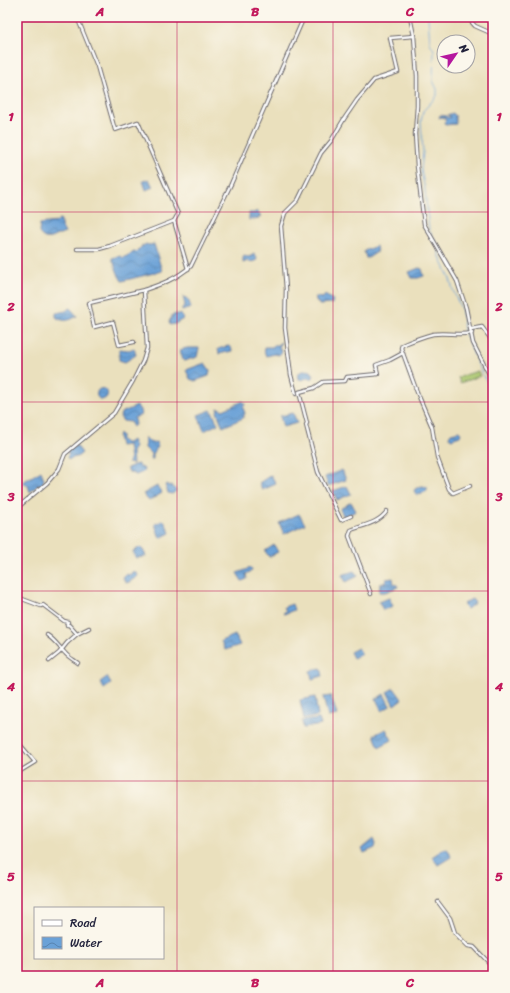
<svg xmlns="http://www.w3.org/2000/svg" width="510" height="993" font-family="Sriracha,sans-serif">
<defs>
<pattern id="water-waves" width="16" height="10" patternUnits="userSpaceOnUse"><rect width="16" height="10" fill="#6aa1d7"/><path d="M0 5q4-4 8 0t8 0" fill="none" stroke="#5783b0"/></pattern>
</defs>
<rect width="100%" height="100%" fill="#fbf7ec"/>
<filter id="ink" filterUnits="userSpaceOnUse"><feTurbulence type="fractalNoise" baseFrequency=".025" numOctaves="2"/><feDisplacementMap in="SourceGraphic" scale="8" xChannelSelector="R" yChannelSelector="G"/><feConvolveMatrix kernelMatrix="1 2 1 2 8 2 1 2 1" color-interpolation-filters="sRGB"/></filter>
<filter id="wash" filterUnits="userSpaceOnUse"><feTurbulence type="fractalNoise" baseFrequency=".012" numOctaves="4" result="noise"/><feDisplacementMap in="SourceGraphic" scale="16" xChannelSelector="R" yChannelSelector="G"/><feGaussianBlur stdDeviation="0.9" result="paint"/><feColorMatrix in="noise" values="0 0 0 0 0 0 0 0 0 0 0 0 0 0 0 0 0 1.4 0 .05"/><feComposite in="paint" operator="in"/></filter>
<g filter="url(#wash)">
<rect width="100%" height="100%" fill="#eae0bd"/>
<path fill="#a8c56c" stroke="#657454" d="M478 371 480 376 460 383 458 377Z"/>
<g fill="url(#water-waves)" stroke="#466289">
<path d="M453 113 455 115 456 124 445 125 444 122 446 120 445 118 441 117 439 118 440 115 446 116 448 118 451 117 447 115Z"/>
<path d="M149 179 153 187 146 190 143 181Z"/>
<path d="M257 211 260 214 259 216 261 217 254 220 252 219 249 220V213H254Z"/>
<path d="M59 219 61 220V226L65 233 60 235H57C50 239 45 241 39 233L40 224 57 222Z"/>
<path d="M146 244 149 245 154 244 162 271 122 281 119 276 112 258 121 256 123 258 134 252H136L141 247Z"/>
<path d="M376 246 377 252 368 258H366L364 251Z"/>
<path d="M254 254 257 258 256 261 249 262 246 260V262L243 263V258L244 256 249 257Z"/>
<path d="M419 268 422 269 424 276 418 278H412L409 272Z"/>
<path d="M325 295 333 300 332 304 319 305V303H317L315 297 323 298Z"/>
<path d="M183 297C189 298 189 302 191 308L182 311V308L185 305Z"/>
<path d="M69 308 71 309 77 316C70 321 62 322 56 317V313L66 311Z"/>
<path d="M177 314 181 315 183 319 175 324 170 325 169 322 172 315Z"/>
<path d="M281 342 279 348 282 352 279 355 274 354 267 356 265 354 264 347H273L274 345H277Z"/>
<path d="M228 346 231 347 232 351 219 354 218 349Z"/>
<path d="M134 348 136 355 125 362 119 360V349L129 350Z"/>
<path d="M187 348H199L197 357 184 361 183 360 180 350Z"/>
<path d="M205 363 210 370 209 376 195 381 190 379 186 370Z"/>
<path d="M307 370 311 371 314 375 312 379 309 377 302 380 299 379 298 376 300 372Z"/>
<circle cx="102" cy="394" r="5.5"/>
<path d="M243 401 245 404 243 408 245 413 243 418 223 427 217 412 218 408 223 410Z"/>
<path d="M137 406 140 410 141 415 134 418 135 425 133 427 130 422 123 421 120 417 121 413Z"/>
<path d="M211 410 218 424 204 431 198 415Z"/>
<path d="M293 413 297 423 283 427 280 416Z"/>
<path d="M459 431 461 433 460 436 451 439 449 436 451 433Z"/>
<path d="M119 433 121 435V440L125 443H128L132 440 135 447 132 452 133 464 128 463 130 460 128 445 120 446 118 437Z"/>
<path d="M145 437 151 443 156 442 158 447 153 453V459H151V454L145 448Z"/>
<path d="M76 445 82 453 77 457 71 458 69 460 67 457 69 454 67 452Z"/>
<path d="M137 464 144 469 143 472 136 475 129 472 127 468Z"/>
<path d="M342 470 346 480 328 486 325 477Z"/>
<path d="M41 471 44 479 42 485H38L30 492 28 486 23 482Z"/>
<path d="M271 475 276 484 262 490 259 483Z"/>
<path d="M167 484 168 486 172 485 176 491 172 494 168 493 165 485Z"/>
<path d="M157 486 162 493 149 501 143 494Z"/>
<path d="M347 486 351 494 337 500 333 491Z"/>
<path d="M422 486 427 487V491L417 495 414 491 415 489Z"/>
<path d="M351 502 356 511 344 517 340 509Z"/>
<path d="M299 514 305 524 284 534 279 523Z"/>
<path d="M164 520 170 533 160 538 155 524Z"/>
<path d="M274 545 278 552 269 557 265 551Z"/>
<path d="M140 547 143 550 146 556 138 558 135 557 133 552Z"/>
<path d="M251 568 252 571 246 574 247 579 242 581 237 573Z"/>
<path d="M135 571 138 576 129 582 126 583 123 578 126 574 130 575 132 572Z"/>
<path d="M354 571 358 576 346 582 342 575Z"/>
<path d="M393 578 394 584 397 585 398 587 385 592H379L380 584 386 582V579Z"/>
<path d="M389 598 393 606 383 610 379 602Z"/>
<path d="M472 599 475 603 467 609 463 605 466 602Z"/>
<path d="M292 604 294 610 284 614 283 613 286 611 284 607Z"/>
<path d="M235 635 240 645 225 650 221 641Z"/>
<path d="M358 648 362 654 353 658 350 652Z"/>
<path d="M321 668 323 676 312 679 310 671Z"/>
<path d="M107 677 111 684 104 689 100 682Z"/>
<path d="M394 688 402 699 394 705 387 692Z"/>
<path d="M384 694 390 706 382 711 376 699Z"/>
<path d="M331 696 337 715 328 717 323 697Z"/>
<path d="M315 697 318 716 304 719 300 700Z"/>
<path d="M319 719 321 725 303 728 302 721Z"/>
<path d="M386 729 392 740 379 747 374 735Z"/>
<path d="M374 839 376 844 375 848 364 853 362 849Z"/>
<path d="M445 848 449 851 451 857 438 865 432 857Z"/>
</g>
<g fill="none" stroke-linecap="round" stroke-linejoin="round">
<g stroke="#6aa1d7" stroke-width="1">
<path d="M428 17 430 43 434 50 433 81 437 89V96L423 111 421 122 423 152 421 170 425 190 429 230 436 242"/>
<path d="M438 249 440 257 450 279 453 290 462 311 464 331 479 367 493 393"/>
</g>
</g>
</g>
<g filter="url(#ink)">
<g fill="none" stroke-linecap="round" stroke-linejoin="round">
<defs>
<g id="minor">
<path d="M77 17 97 66 115 130 138 122 178 214 174 221 188 269"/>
<path d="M410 17 414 36 417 76V106L415 134 417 166 424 224 457 281 466 308 473 343 493 382"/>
<path d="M467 17 475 26 493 34"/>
<path d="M77 249H99L110 246 174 221"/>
<path d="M471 329 482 327 493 342"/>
<path d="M134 342 119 345 113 322 94 327 89 303 144 290"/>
<path d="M296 394 291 375 285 328 286 289 281 226 285 213 298 200 321 153 331 141 344 119 357 100 374 80 398 72 390 38 414 36"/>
<path d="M470 486 453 493 449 489 437 457 432 427 417 392 401 348 402 345C409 342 425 336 433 334 446 332 459 336 472 333"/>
<path d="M17 508 47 483 59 469 65 454 114 413 133 381 143 361 147 348 144 290C162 284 176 279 191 266L231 184 304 17"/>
<path d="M351 516 341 520 318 472 306 425 307 423 299 392 314 388 323 382 345 381 347 377 378 374 376 365 390 360 403 353"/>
<path d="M371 594 349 536 351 530C364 525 379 523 387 511"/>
<path d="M17 597 41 606 43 605 64 621 68 622"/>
<path d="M67 623V625H69L77 634"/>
<path d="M47 635C55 640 59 647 65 653 68 657 74 660 78 663"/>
<path d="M49 661 59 653 67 643 77 634 89 628"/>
<path d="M17 741 35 762 17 773"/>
<path d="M438 902 450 918 455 933 468 946 474 947 493 967"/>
</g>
</defs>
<use href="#minor" stroke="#686468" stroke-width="4.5"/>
<use href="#minor" stroke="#fff" stroke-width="2.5"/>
</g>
</g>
<path fill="none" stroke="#c2185b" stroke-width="1" stroke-opacity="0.55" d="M177 17V976M333 17V976M17 212H493M17 402H493M17 591H493M17 781H493"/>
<rect width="510" height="993" fill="none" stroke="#fbf7ec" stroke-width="44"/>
<rect x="34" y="907" width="130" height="52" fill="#fbf7ec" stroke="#a4a2a5"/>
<rect x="42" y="920" width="20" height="6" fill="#ffffff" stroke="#a4a2a5"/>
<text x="70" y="927" font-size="12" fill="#22223b">Road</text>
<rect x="42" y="937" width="20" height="12" fill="url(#water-waves)" stroke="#a4a2a5"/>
<text x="70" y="947" font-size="12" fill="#22223b">Water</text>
<g transform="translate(456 54) rotate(56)"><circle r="19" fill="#fbf7ec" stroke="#a4a2a5"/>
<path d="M0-3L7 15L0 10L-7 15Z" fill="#b5179e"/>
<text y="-6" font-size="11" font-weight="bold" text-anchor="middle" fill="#22223b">N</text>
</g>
<rect x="22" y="22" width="466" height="949" fill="none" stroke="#c2185b" stroke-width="1.5"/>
<g font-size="13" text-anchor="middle" font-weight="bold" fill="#c2185b">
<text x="100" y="16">A</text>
<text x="255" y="16">B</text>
<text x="410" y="16">C</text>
<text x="11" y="121">1</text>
<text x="499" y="121">1</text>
<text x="11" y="311">2</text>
<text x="499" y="311">2</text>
<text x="11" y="501">3</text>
<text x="499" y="501">3</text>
<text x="11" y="691">4</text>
<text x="499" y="691">4</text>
<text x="11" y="881">5</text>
<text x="499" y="881">5</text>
<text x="100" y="987">A</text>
<text x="255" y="987">B</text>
<text x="410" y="987">C</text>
</g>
</svg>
